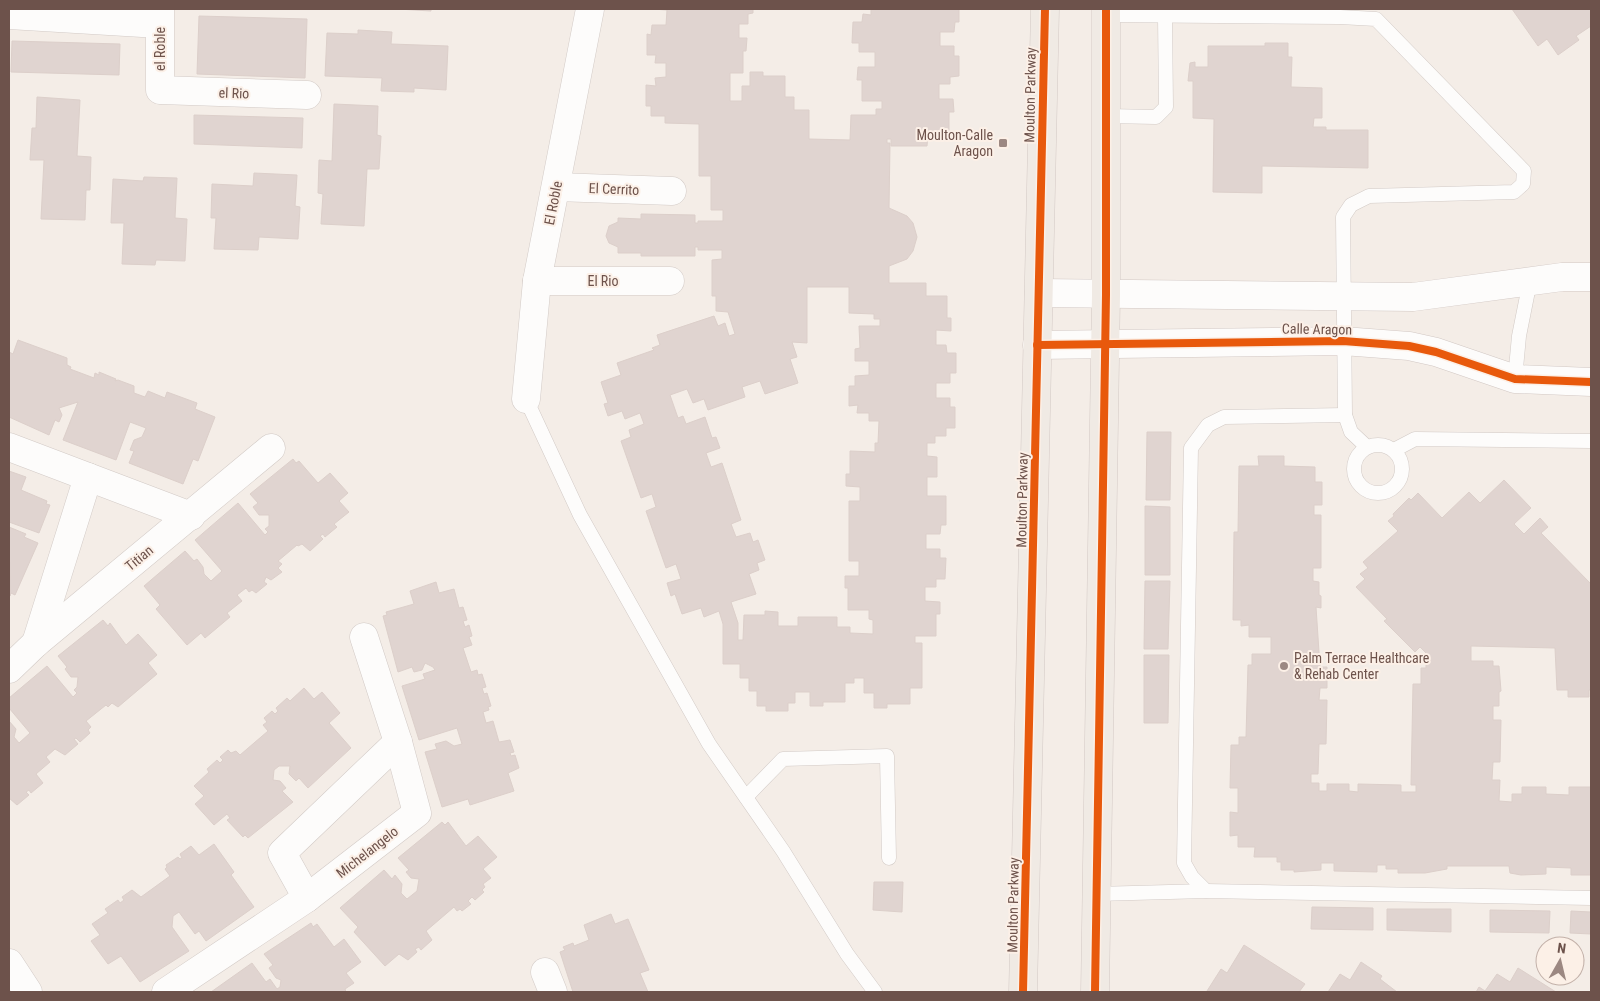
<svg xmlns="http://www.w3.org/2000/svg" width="1600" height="1001" font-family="'Roboto Condensed',sans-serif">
<rect width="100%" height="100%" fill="#f4ede7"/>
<g fill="#e0d4d0" stroke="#dccfca" fill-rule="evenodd">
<path d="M398 9H431V11Z"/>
<path d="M652 9H753V13L748 14V24H739V38H747L746 51H743V73H730V101H742V86H750V72H763V76H785V97H794V110H809V139L850 140 851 115H876V109H882V101H862V80H857L858 67H875V52H859V43H852L853 22H862L863 14 871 15V9H959V22H955L954 32H940V46H954V56H959V76L950 77V84H939V99H953L954 112H949V134H928L927 146H891V139H887V143H890L889 208 907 216 913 223 917 237 913 251 907 259 889 266V283H926V296H947V318H951V331L936 330V345H946L947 353H956V373H950V383H936V398H950V407H955V428H946V436H935V443H927V456L937 457V477H927V496H946V525H941L940 534H926V549H940V558H946L945 579H936V587H925V601L940 602V614H936V636H915V643H922V688H910V704H887V708H874V693H864V678H854V683H845V702H823V706H810V692H795V703H788V711H766V706H757V691H749V678H740V664H723V624L719 611 704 617 701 608 682 614 675 594 671 596 667 583 681 579 676 564 666 568 646 511 656 507 652 494 641 498 621 441 631 437 629 430 644 424 640 413 625 419 622 411 608 416 604 404 608 403 601 382 621 375 617 363 654 350 652 348 660 345 657 335 714 316 718 326 725 323 729 336 735 334 728 312 716 311V296H712V260L722 259V250H698V247H695V256H641V253H618V247L609 243 606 236 609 226 618 222V218L641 219V214L695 215V223H698V221H723V210H711V176H699V124L665 123V116H651V106H646V85L656 86 655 78 666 77V63H655L656 55H647V34L651 35 652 25H666L667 10ZM807 287H849V313L874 314V319H880V326H859L860 348 855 349V361H869V375L855 376V386H849V406L858 405 857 413H869V421H879L878 443H875V452L850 451V474H846V486L860 487V501H849V561H859V576H845V588H848V610H869V619L873 620V634L850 633V627H837V617H798V626H778V612L765 611V615H744L743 640H738V623L731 602 756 594 749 574 759 570 757 563 765 560 758 540 753 542 750 533 736 537 731 524 741 520 722 463 711 467 706 453 720 448 716 437 712 438 705 417 686 424 683 416 678 418 670 395 687 389 693 403 704 399 708 410 745 397 742 387 760 381 765 394 798 383 790 359 797 357 792 342 807 343Z"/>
<path d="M1512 9H1591V26L1576 36 1579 40 1558 55 1547 39 1538 46Z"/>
<path d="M199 16 307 19 305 78 197 74Z"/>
<path d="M358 30 392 32 391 44 448 46 446 90 414 88V92L381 91 382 78 325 76 327 33 358 34Z"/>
<path d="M12 41 120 44 119 75 11 72Z"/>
<path d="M1265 43H1288V57H1292L1291 87 1322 88V118H1314L1313 127H1326V130H1368V168L1262 166V193L1213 192 1214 119 1193 118V81H1188L1190 63 1195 62V67H1208V46H1265Z"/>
<path d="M37 97 80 100 77 156 91 157 90 190H86L85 220 41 219 44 160H30L32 128H36Z"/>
<path d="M334 104 378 106 377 135 381 136 379 169H367L364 226 321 224 323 194 318 193 319 160 332 161Z"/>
<path d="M194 115 303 118 302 148 194 144Z"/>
<path d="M254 173 297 175 295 206 300 207 298 239 259 237 258 250 214 249 216 218H211L212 184 253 186Z"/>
<path d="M144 177 177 178 175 218 187 219 185 261 156 260 155 265 122 264 124 223H111L113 179 143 181Z"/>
<path d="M18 340 67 358V365L71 367 70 369 94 378 95 373 99 375V372L116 379 115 381 118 380 134 386V393L145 397 148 391 165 398 167 392 197 403 195 409 215 417 198 461 193 459 183 484 129 463 134 451 130 450 134 440 142 437 146 428 130 422 116 460 63 440 78 402 59 408 62 415 59 422 55 420 49 435 9 417V352L13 354Z"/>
<path d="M1147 432H1171L1170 500H1146Z"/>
<path d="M1258 456H1284V466L1315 467V482H1322V505H1314V515H1321V568H1313V581L1319 582V595L1321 596V608L1316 607 1320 667H1327V688H1320L1319 700H1327L1326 744H1319L1318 774H1311V783H1319V791H1327V784H1349V791L1358 792V784L1401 785V792H1416V785H1411L1413 684H1421V668H1426V653L1420 647 1415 652 1384 621 1387 619 1356 587 1365 579 1360 574 1368 568 1363 562 1398 531 1388 521 1394 516 1393 514 1409 498 1411 500 1418 493 1442 518 1469 492 1480 503 1504 480 1531 508 1514 524 1524 534 1540 518 1548 527 1541 533 1591 584V690H1589V697H1568V690H1557L1555 648 1471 646V661H1493V666H1499L1501 691 1499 692V706H1493V720H1501L1500 762H1493L1492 780H1500L1499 801 1512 802V794H1522V787H1546V794L1569 795V787H1591V875H1571V868L1546 867V874L1521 875 1510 873 1509 866H1447V869L1425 873H1398V869H1386V865H1377V872L1334 871V863H1321V870L1294 872V870H1281V862H1277V857H1254L1255 847H1238V835L1230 836V812L1238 813V788H1230L1231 745H1239V737H1246L1248 665H1252V654H1271V637H1249V625L1241 626V620H1233L1234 532H1238L1239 466H1259Z"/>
<path d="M293 459 296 463 299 461 318 483 330 473 348 493 339 501 349 512 334 524 337 527 325 537 323 534 320 536 323 539 310 551 302 544 298 546 297 545 278 561 282 564 278 568 282 572 271 580 266 577 264 582 267 584 256 593 252 590 249 592 246 588 237 595 242 601 227 613 230 617 205 638 201 633 187 645 156 609 160 605 144 586 185 551 194 561 197 559 203 567 204 574 211 581 222 571 195 540 238 503 265 535 268 532 265 529 269 526V515H259L253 507 258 503 250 494Z"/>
<path d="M9 471 26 477 21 490 47 501 46 504 50 505 39 533 9 522Z"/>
<path d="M1145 506 1170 507V575H1145Z"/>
<path d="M9 527 26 534 24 537 38 543 15 595 11 593 10 596Z"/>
<path d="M1145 581H1170L1168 649H1144Z"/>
<path d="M436 582 439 593 454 589 459 608 463 607 467 620 463 621 465 627 469 625 472 636 469 637 472 645 463 648 471 672 477 670 478 675 482 674 486 687 482 688 484 694 487 693 491 706 488 707 489 710 483 712 486 723 493 721 499 742 510 740 514 752 510 753 511 756 515 755 519 768 508 773 514 791 470 805 468 799 442 807 425 752 437 749 435 744 446 741 454 746 462 744 457 728 419 740 402 686 425 679 423 674 435 670 433 667 425 663 422 670 414 672 412 667 398 672 383 616 387 615 386 612 414 604 410 591Z"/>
<path d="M103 620 108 626 110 623 126 645 138 634 157 655 148 663 157 674 118 707 112 703 108 707 106 705 86 721 91 727 88 730 90 733 80 742 76 738 74 739 78 744 65 755 55 749 46 757 50 762 36 774 43 783 31 793 29 790 26 792 29 795 17 805 9 798V721L16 729 14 737 19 743 30 733 9 708V698L47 666 73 697 77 693 74 690 77 687 78 677H71L65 669 67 667 58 656Z"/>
<path d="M1144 655H1169L1168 723H1144Z"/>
<path d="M304 688 314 699 322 692 340 713 329 723 351 748 308 788 299 778 296 781 289 774 290 766H279L274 770 273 780 280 781 286 788 282 791 293 802 248 838 245 835 243 837 227 820 230 818 227 814 214 825 195 804 204 796 194 786 209 772 207 769 217 760 220 763 223 760 220 757 228 750 231 753 236 751 240 755 268 731 263 725 267 722 264 718 272 711 275 714 278 711 276 708 287 698 290 701Z"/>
<path d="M442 822 445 825 448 822 466 846 478 836 497 857 483 869 491 878 483 884 485 887 482 890 484 892 475 900 472 897 468 901 471 904 462 911 460 909 457 911 454 907 426 931 432 940 421 950 419 947 415 949 417 952 408 960 399 954 385 966 354 932 358 927 340 908 384 870 392 879 395 875 402 884 401 893 407 899 417 891 419 879 411 878 406 872 409 870 398 858Z"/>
<path d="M214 844 234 872 231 875 254 907 206 941 199 931 195 934 179 912 173 916 172 927 189 951 140 982 121 956 108 964 91 941 100 935 92 924 108 913 105 909 118 900 120 903 124 900 122 897 132 890 141 897 170 876 165 869 167 867 166 865 178 857 180 859 182 858 180 854 191 846 199 855Z"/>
<path d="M874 882H903L902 912 873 910Z"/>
<path d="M1312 907 1373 908V930L1311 929Z"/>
<path d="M1387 909H1451V932L1387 930Z"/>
<path d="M1490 910 1550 911 1549 933 1490 932Z"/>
<path d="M1571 911 1591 912V934L1570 933Z"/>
<path d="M611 914 615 924 628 919 649 970 640 973 648 992H573L560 952 565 950 563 947 573 943 574 946 589 940 584 925Z"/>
<path d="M311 923 313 927 317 924 334 947 344 939 361 962 346 973 354 983 345 989 346 992H211L252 963 266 982 270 979 277 989 280 987 281 980 276 978 269 968 273 965 264 954Z"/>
<path d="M1244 945 1305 984 1299 992 1207 991 1221 969 1227 973Z"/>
<path d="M1361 962 1382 976 1380 979 1397 992H1328L1340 974 1350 980Z"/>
<path d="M1518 968 1556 992H1476L1479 987 1485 991 1497 974 1510 982Z"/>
</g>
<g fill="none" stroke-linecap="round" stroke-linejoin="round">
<defs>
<g id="lane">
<path d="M1106 15 1340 17 1376 19 1524 171 1523 184 1514 192 1369 196 1351 205 1343 217 1345 415 1351 432 1367 447"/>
<path d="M1107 116 1156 117 1166 107 1165 16"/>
<path d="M1515 379 1519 336 1530 281"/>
<path d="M526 399 580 515 709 744 783 851 847 954 875 992"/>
<circle cx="1378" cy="469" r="24"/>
<path d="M1394 450 1415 439 1591 441"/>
<path d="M746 797 783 759 887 756 889 858"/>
<path d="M1206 891 1192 877 1184 863 1191 448 1208 425 1224 417 1345 415"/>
<path d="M1096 894 1206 891 1591 898"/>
</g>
<g id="street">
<path d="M160 9V90L307 95"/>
<path d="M9 15 159 24"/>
<path d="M556 187 672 191"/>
<path d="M537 281H670"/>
<path d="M526 399 537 281 590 9"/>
<path d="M9 447 191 516"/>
<path d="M36 643 88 477"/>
<path d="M9 669 36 643 271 448"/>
<path d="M307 898 282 853 398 742"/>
<path d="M9 963 28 992"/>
<path d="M545 972 553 992"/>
<path d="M166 992 307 898 417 813 398 742 364 637"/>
</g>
<g id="secondary">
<path d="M1039 293 1413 297 1562 277H1591"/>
<path d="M1037 345 1343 341 1409 346 1436 352 1515 379 1591 382"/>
</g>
<g id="primary">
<path d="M1023 992 1045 9"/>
<path d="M1095 992 1106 295V9"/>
</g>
</defs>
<use href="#lane" stroke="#d2cac6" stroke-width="15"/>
<use href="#street" stroke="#d2cac6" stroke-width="29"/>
<use href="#secondary" stroke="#d2c8c4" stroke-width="29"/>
<use href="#primary" stroke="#d3c9c5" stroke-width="29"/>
<use href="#lane" stroke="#fdfcfb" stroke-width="14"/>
<use href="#street" stroke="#fdfcfb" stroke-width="28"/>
<use href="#secondary" stroke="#fdfcfb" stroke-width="28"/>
<use href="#primary" stroke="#f0eae4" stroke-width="28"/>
<defs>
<g id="cycleway">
<path d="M1037 345 1343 341 1409 346 1436 352 1515 379 1591 382"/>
<path d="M1023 992 1045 9"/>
<path d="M1095 992 1106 295V9"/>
</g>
</defs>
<use href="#cycleway" stroke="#fcf0e7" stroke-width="11"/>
<use href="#cycleway" stroke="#e8590c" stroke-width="8"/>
</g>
<g fill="#9c8882" stroke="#fcf0e7" stroke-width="2">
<rect x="998" y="138" width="10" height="10" rx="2.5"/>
<circle cx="1284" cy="666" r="5"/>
</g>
<g text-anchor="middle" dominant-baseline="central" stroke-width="4" stroke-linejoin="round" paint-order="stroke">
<g font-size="14" fill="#6d524b" stroke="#fcf0e7">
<text transform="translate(160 49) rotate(-90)">el Roble</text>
<text transform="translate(234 93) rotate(2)">el Rio</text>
<text transform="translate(1030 95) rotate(-89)">Moulton Parkway</text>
<text transform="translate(614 189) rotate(2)">El Cerrito</text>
<text transform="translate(553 203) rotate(-79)">El Roble</text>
<text x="603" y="281">El Rio</text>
<text transform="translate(1317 329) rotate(1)">Calle Aragon</text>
<text transform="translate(1022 500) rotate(-89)">Moulton Parkway</text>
<text transform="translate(139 558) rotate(-39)">Titian</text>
<text transform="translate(367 852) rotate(-38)">Michelangelo</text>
<text transform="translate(1013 905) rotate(-89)">Moulton Parkway</text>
</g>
<g font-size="14" fill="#6d524b" stroke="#fcf0e7" text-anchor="end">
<text x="993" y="135">Moulton-Calle<tspan x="993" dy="16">Aragon</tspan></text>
<text x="1294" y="658" text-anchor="start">Palm Terrace Healthcare<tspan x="1294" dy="16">&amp; Rehab Center</tspan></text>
</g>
</g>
<rect width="1600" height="1001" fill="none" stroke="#6d524b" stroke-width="20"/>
<g transform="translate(1560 961) rotate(8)"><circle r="24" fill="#fcf0e7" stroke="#c3b1a9"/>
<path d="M0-4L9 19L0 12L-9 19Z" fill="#9c8882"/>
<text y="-8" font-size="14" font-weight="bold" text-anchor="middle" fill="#6d524b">N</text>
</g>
</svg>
